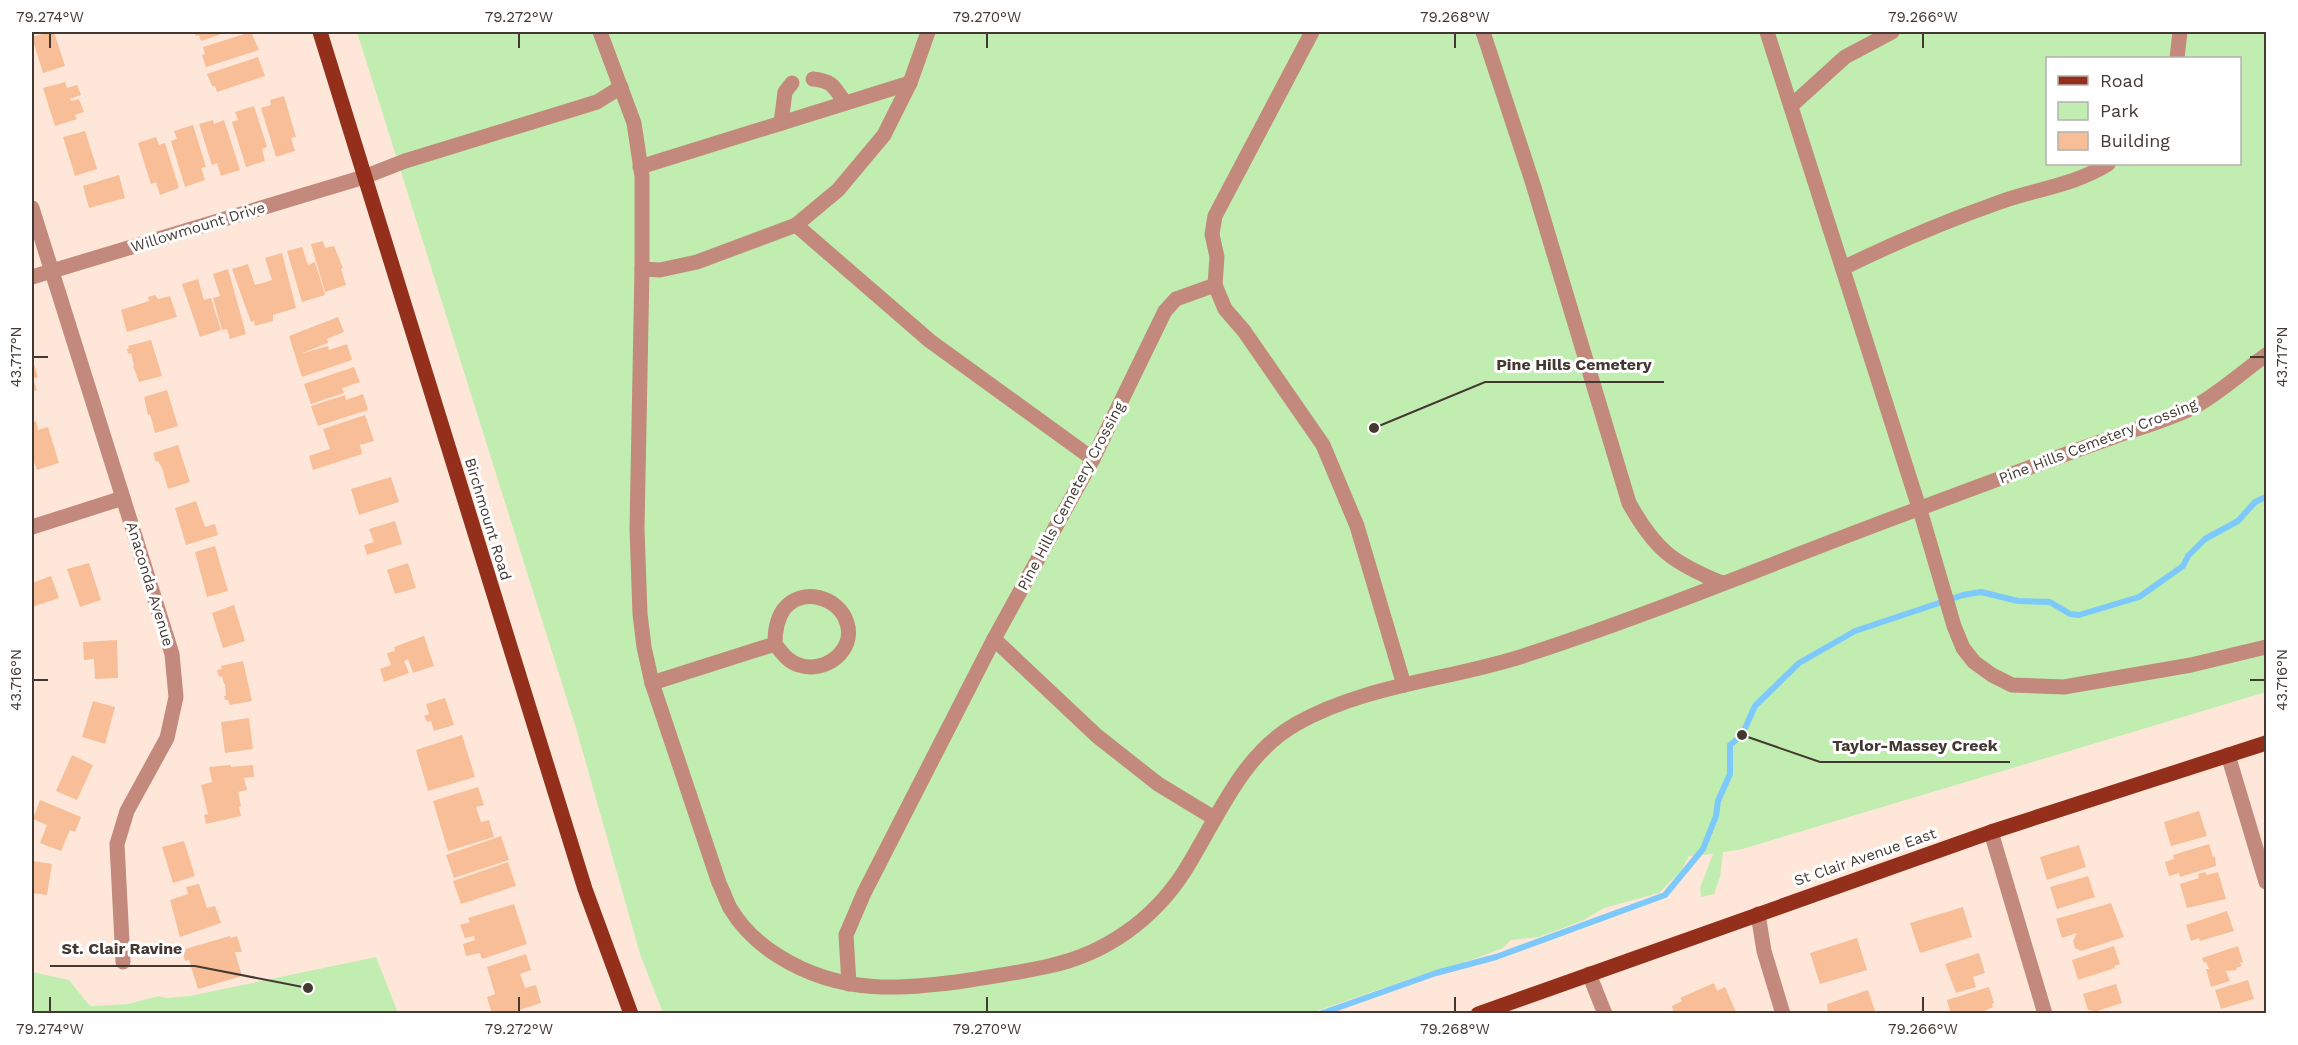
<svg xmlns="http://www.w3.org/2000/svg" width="2298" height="1045" font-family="'Work Sans',sans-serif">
<rect width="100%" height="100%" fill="#fee7d8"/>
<g fill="#c1edb1" fill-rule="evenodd">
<path d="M357 32H2266V692L1739 850 1723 852 1720 877 1714 894 1701 897 1700 888 1713 854 1689 856 1681 871 1659 893 1604 908 1584 920 1539 937 1511 940 1503 948 1474 959 1424 974 1311 1013H663L640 954 576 728ZM2048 58H2240V164H2048Z"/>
<path d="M376 957 398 1013H32V972L69 980 90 1006 128 1004 159 996 166 998 190 996Z"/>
</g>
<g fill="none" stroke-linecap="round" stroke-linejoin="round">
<path stroke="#7dc9fb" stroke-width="6" d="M1320 1014 1436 973 1496 957 1665 895 1703 849 1716 816 1718 801 1730 774V745L1742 735 1755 706 1799 663 1855 631 1963 595 1981 592 2018 601 2050 602 2070 614 2079 615 2139 597 2183 566 2188 556 2205 539 2238 521 2255 502 2266 497"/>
</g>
<g fill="#f7be98">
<path d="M49 32H54L65 66 43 73 32 37Z"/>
<path d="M194 32H227L201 41 199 35 196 36Z"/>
<path d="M251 32 259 50 206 67 202 55 205 54 203 47Z"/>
<path d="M258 57 265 76 217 92 215 86H212L207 74Z"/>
<path d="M65 82 67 88 77 85 81 95 70 99 71 101 79 99 84 112 75 115 77 119 55 126 43 88Z"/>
<path d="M284 96 296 137 291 138 295 151 276 157 261 108 271 105 270 100Z"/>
<path d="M254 106 267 147 262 149 265 161 246 167 232 122 238 120 235 112Z"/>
<path d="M213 120 214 124 224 120 240 170 221 176 217 163 212 165 199 124Z"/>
<path d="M193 125 206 167 201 168 205 180 185 187 171 141 177 139 174 131Z"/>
<path d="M85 131 97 169 75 176 63 137Z"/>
<path d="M156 137 159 145 165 143 179 188 160 195 156 182 151 184 138 143Z"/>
<path d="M119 175 125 198 89 208 83 186Z"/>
<path d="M323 241 325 248 334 246 343 268 341 269 346 285 325 292 311 244Z"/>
<path d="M302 247 308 265 315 262 325 295 302 302 287 251Z"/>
<path d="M282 253 296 308 273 315V321L255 326 254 321 251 322 232 269 248 264 255 285 263 283 272 280 265 258Z"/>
<path d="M228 269 246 334 230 339 227 329 222 330 213 298 220 296 213 274Z"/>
<path d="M198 279 204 300 211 298 221 330 200 337 182 284Z"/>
<path d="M155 295 158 299 170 296 177 317 127 332 121 310 149 301 148 297Z"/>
<path d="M338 317 344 332 327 339 328 343 300 354 328 346 329 350 347 344 352 360 302 377 289 336Z"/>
<path d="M151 340 162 376 139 382 133 366H134L131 353 128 354 127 349H129L128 346Z"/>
<path d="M32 358 38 377 33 379 37 390 32 392Z"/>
<path d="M354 367 360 382 342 388 344 393 311 404 304 384Z"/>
<path d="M167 390 178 426 155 433 150 414 148 415 144 397Z"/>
<path d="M363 394 368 410 318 426 311 406 345 395 346 400Z"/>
<path d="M365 415 374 441 360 445 362 454 313 470 309 456 330 449 323 429Z"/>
<path d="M36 421 38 430 48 427 59 463 37 470 32 457V423Z"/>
<path d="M178 445 190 482 168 489 162 468 158 461 156 462 153 453Z"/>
<path d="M391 477 399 502 359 515 351 489Z"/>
<path d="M196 501 205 527 215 524 218 535 186 545 175 508Z"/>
<path d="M395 521 402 544 367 555 364 545 374 542 369 529Z"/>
<path d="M215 546 228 591 207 597 195 552Z"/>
<path d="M89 563 101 600 80 607 67 569Z"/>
<path d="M408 563 416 588 395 594 387 570Z"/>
<path d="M51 576 59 598 32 607V583Z"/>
<path d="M234 605 245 641 223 648 212 613Z"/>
<path d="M424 636 434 666 413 673 408 659 404 661 409 673 384 682 380 669 391 665 387 653 395 651 394 647Z"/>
<path d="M117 640 118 678 95 679 94 659 84 660 83 642Z"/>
<path d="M243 661 252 701 230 705 228 700H225L224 696H226L225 684H224L222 676 219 677 217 670 222 669 221 666Z"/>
<path d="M445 698 454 725 434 731 431 721 427 722 424 716 429 714 426 704Z"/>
<path d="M93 701 115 707 105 744 82 737Z"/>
<path d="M249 718 253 749 225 753 221 722Z"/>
<path d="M462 735 475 777 428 791 416 750Z"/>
<path d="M72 755 93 765 77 800 56 791Z"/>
<path d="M231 765V767L253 765 254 777 244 778 247 790 238 792 241 806 239 807 241 816 206 824 204 815 208 814 201 785 212 782 209 767Z"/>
<path d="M478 787 484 805 476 807 481 822 489 820 494 837 448 851 433 801Z"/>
<path d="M40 800 81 817 75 832 70 830 61 851 40 843 47 825 33 819Z"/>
<path d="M2199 811 2207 836 2171 846 2164 822Z"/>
<path d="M501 836 509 860 454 878 446 855Z"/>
<path d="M184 841 195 876 173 883 162 847Z"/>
<path d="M2209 844 2213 857 2215 856 2216 866 2180 877 2179 873 2169 876 2165 862 2174 859 2173 855Z"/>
<path d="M2079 845 2086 867 2047 880 2040 857Z"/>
<path d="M32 861 52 864 47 895 32 893Z"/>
<path d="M508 862 516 886 461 904 453 881Z"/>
<path d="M2205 872 2207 875 2218 872 2226 899 2187 908 2180 884 2199 878 2198 874Z"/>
<path d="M2088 876 2095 897 2057 909 2050 887Z"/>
<path d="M199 884 207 908 215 906 221 923 180 937 170 900 188 894 186 887Z"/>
<path d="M2111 903 2124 937 2081 951 2075 948 2073 941 2077 933 2062 938 2056 919Z"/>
<path d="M514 904 527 944 482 959 480 953 466 956 463 944 475 940 474 936 465 938 460 925 470 922 468 918Z"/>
<path d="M1963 907 1972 937 1920 953 1910 923Z"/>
<path d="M2227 911 2234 931 2200 941 2199 938 2191 941 2186 925Z"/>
<path d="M230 936V938L237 936 242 952H235L242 976 198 989 189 960 185 961 183 952 186 951 185 949Z"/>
<path d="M1857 938 1867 970 1820 984 1810 953Z"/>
<path d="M2114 946 2120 964 2114 966 2115 968 2078 980 2072 960Z"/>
<path d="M2238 946 2243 962 2240 963 2242 966 2236 968 2237 970 2226 971 2230 981 2211 987 2206 969H2209L2206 962 2204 963 2202 958Z"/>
<path d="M1979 953 1985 973 1973 977 1976 987 1956 993 1945 964Z"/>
<path d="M526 954 531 970 520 974 525 988 536 985 541 1003 507 1014H492L487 997 495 994 487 967Z"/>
<path d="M2248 980 2254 999 2221 1009 2215 990Z"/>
<path d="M1714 983 1717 991 1725 987 1737 1014H1674L1672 1006 1682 1001 1680 998Z"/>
<path d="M2116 984 2122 1003 2091 1013V1010H2088L2083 994Z"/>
<path d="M1989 987 1994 1003 1992 1004 1993 1007 1978 1014H1951L1947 1000Z"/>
<path d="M1868 990 1876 1014H1828L1827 1004Z"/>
</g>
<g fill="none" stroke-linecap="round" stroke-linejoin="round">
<g stroke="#c2897c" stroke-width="15">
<path d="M600 32 634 123 642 176V269L637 529 640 614 644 647 652 683 719 883C723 891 726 900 730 908 742 928 760 945 780 957 841 995 903 990 970 980 996 976 1023 972 1049 966 1105 954 1153 920 1184 872 1217 820 1240 756 1296 724 1366 684 1450 680 1526 655 1658 612 1787 557 1918 509 1982 485 2046 461 2111 438 2138 428 2168 420 2194 407 2217 395 2245 370 2266 355"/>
<path d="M1483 32 1533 184 1629 503C1655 550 1673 563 1722 583"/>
<path d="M1767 32 1923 520 1954 626 1963 648 1974 662 1992 675 2012 685 2064 687 2191 665 2266 647"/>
<path d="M2177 58 2180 32"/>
<path d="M813 79C833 81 834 87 845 103"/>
<path d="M1791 106 1845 57 1892 32"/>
<path d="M781 123 785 92 792 83"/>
<path d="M640 167 910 83"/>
<path d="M32 208 172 654 176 697 167 738 127 811 117 844 123 962"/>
<path d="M796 225 930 341 1093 459"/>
<path d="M1843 268C1894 243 1946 221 2000 202 2036 189 2075 185 2108 164"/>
<path d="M642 269 660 270 697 262 796 225 838 190 884 135 910 83 928 32"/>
<path d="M32 277 364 177 405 161 597 102 621 87"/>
<path d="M1215 285 1225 309 1244 331 1323 445 1357 526 1404 685"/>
<path d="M32 527 123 498"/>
<path d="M994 639 1097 736 1158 784 1214 818"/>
<path d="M652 683 775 644C775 632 776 620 784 609 801 587 839 596 847 623 856 651 824 674 799 665 788 662 782 653 775 644"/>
<path d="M2228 755 2266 882"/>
<path d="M1991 832 2045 1014"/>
<path d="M1758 914 1764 951 1783 1014"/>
<path d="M1589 974 1605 1014"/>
<path d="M849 984 846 935 864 893 994 639 1093 459 1165 311 1176 299 1215 285 1217 257 1212 234 1215 216 1312 32"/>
</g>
<g stroke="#942f1c" stroke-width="15">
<path d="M320 32 585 889 631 1014"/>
<path d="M1478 1014 1991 832 2266 743"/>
</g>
</g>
<path fill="none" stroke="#443932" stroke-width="2" d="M50 33V48M519 33V48M987 33V48M1455 33V48M1923 33V48M33 357H48M2250 357H2265M33 680H48M2250 680H2265M50 997V1012M519 997V1012M987 997V1012M1455 997V1012M1923 997V1012"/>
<g text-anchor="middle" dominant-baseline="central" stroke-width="6" stroke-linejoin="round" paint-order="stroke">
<g font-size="15" fill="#443932" stroke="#fff">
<text transform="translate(198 227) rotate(-17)">Willowmount Drive</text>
<text transform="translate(2098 441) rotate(-21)">Pine Hills Cemetery Crossing</text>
<text transform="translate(1071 496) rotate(-62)">Pine Hills Cemetery Crossing</text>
<text transform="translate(488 519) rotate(73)">Birchmount Road</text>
<text transform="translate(150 584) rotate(73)">Anaconda Avenue</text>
<text transform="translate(1865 857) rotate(-19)">St Clair Avenue East</text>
</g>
</g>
<path fill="none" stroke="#443932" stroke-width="2" d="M1374 428L1485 382H1664M1742 735L1820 762H2010M308 988L195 966H50"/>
<g fill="#443932" stroke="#fff" stroke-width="2">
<circle cx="1374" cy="428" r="6"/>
<circle cx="1742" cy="735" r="6"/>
<circle cx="308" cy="988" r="6"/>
</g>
<g font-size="16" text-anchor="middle" font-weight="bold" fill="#443932" stroke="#fff" stroke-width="6" stroke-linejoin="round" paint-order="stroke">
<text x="1574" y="370">Pine Hills Cemetery</text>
<text x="1915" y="751">Taylor-Massey Creek</text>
<text x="122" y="954">St. Clair Ravine</text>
</g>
<rect width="2298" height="1045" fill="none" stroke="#ffffff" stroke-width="66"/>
<rect x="2046" y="57" width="195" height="108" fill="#ffffff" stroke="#b4b0ad" stroke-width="1.5"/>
<rect x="2058" y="76" width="30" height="9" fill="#942f1c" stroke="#b4b0ad" stroke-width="1.5"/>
<text x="2100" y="87" font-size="18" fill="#443932">Road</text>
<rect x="2058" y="102" width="30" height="18" fill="#c1edb1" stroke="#b4b0ad" stroke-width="1.5"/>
<text x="2100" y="117" font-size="18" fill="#443932">Park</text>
<rect x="2058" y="132" width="30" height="18" fill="#f7be98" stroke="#b4b0ad" stroke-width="1.5"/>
<text x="2100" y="147" font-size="18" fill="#443932">Building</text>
<rect x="33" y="33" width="2232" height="979" fill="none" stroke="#443932" stroke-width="2"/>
<g font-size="15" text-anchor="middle" fill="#443932">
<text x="50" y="22">79.274°W</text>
<text x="519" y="22">79.272°W</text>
<text x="987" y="22">79.270°W</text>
<text x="1455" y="22">79.268°W</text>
<text x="1923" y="22">79.266°W</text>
<text transform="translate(16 357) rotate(-90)" y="5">43.717°N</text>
<text transform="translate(2282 357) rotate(-90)" y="5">43.717°N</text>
<text transform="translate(16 680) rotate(-90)" y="5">43.716°N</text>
<text transform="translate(2282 680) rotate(-90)" y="5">43.716°N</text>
<text x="50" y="1034">79.274°W</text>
<text x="519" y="1034">79.272°W</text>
<text x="987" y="1034">79.270°W</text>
<text x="1455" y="1034">79.268°W</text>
<text x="1923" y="1034">79.266°W</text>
</g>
</svg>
